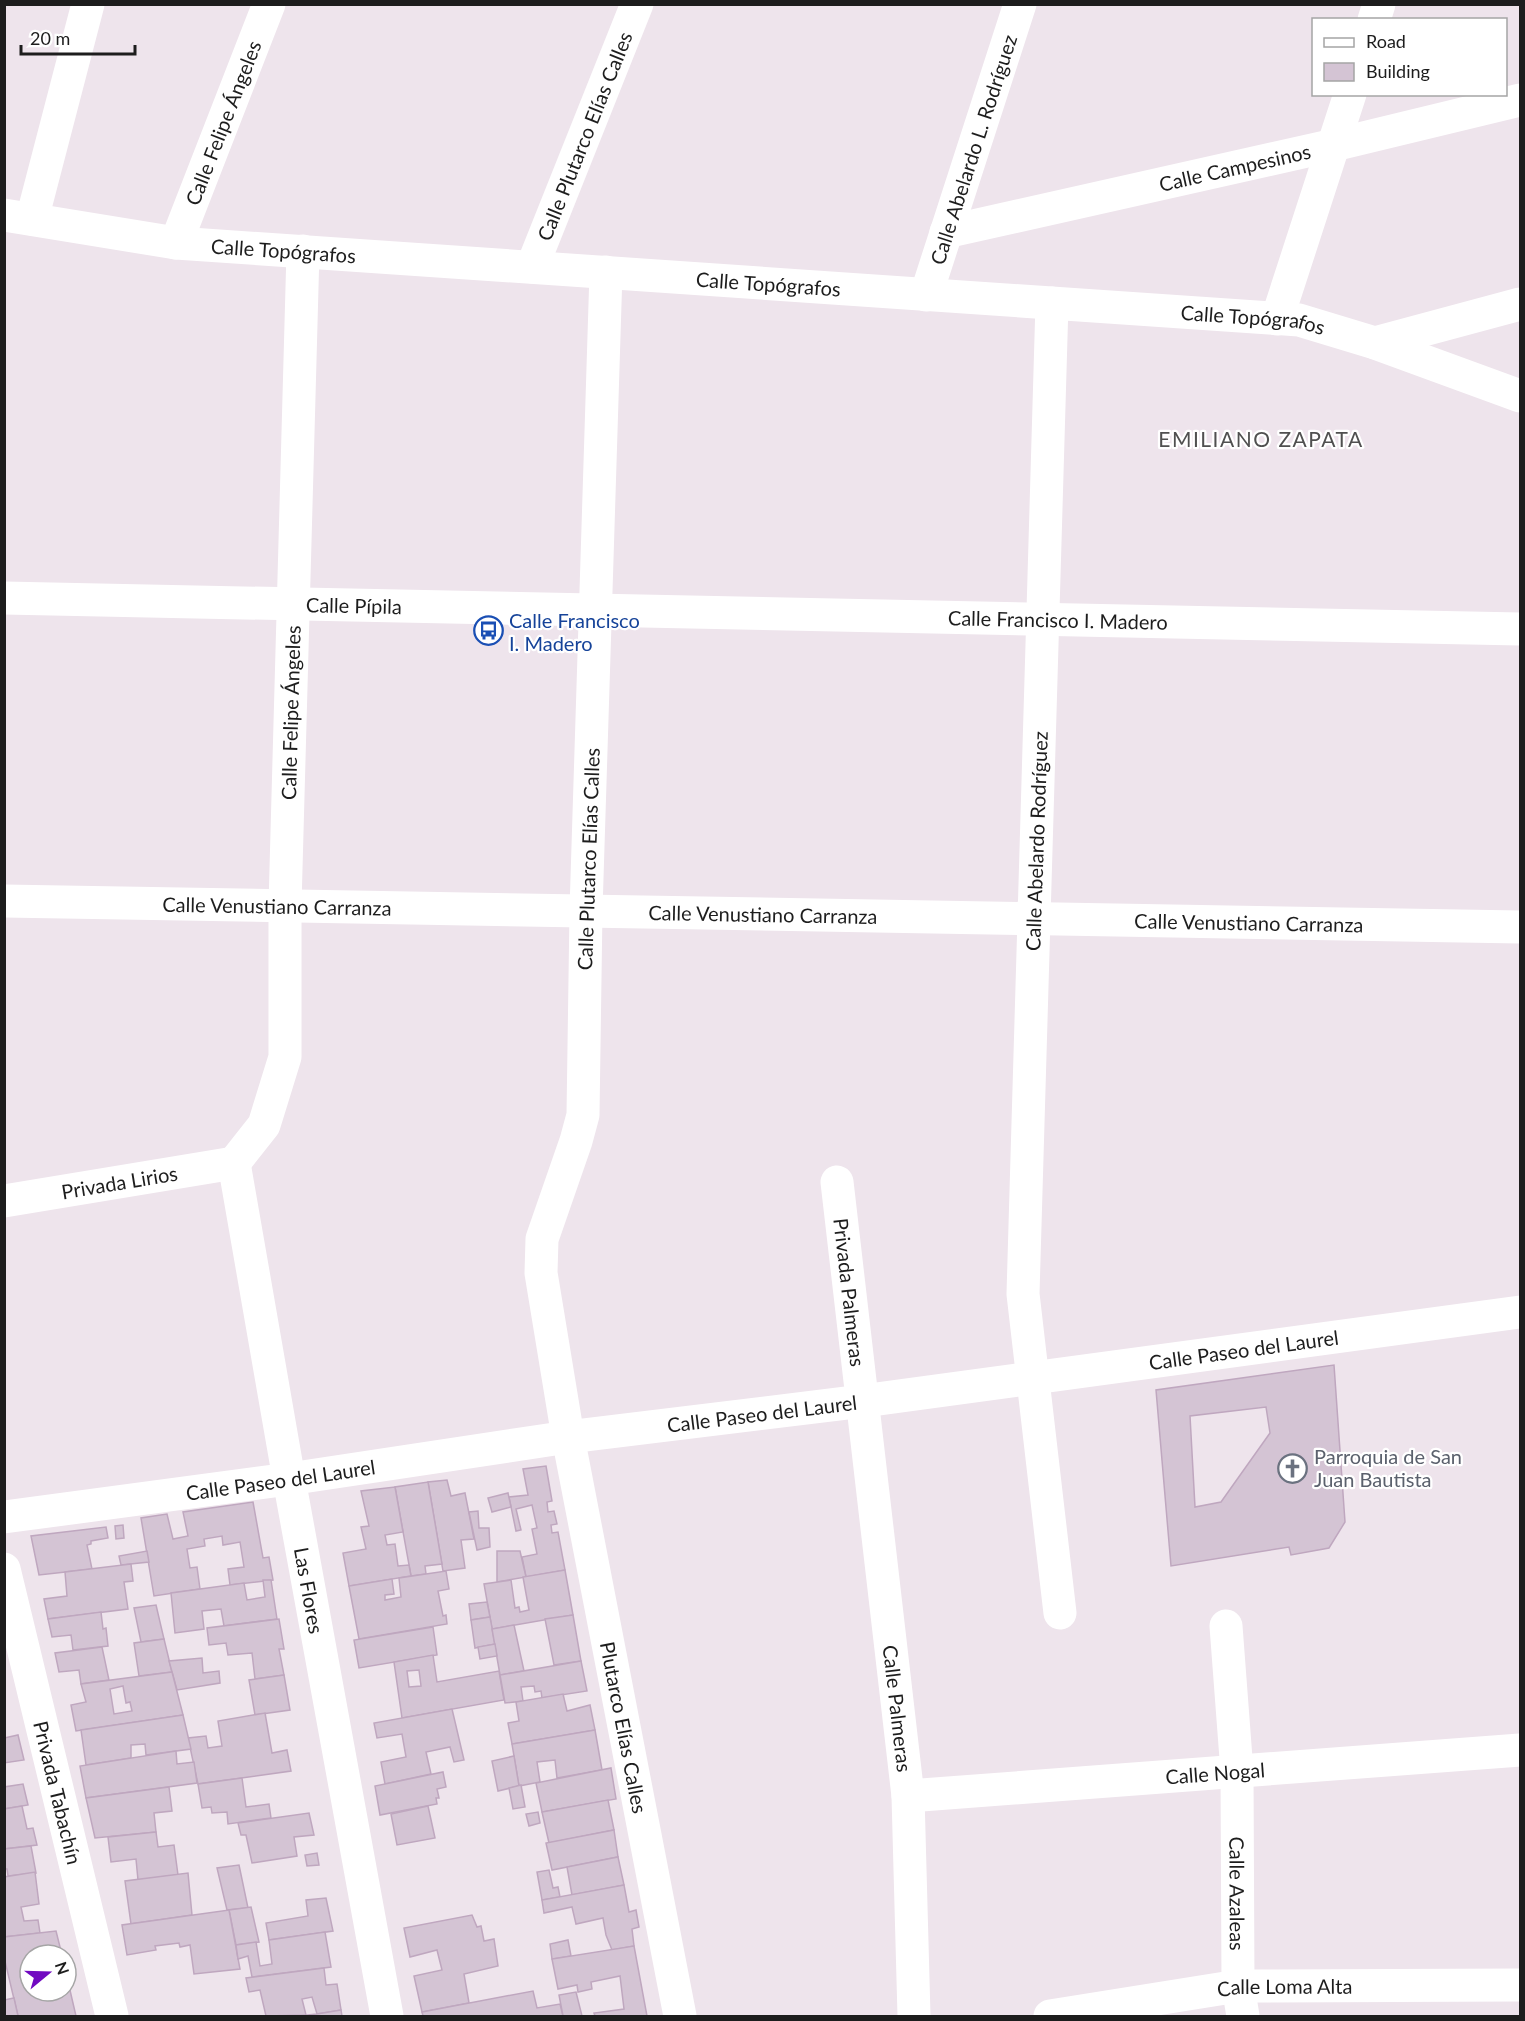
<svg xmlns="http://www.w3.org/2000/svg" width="1525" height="2021" font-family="Lato,sans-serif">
<rect width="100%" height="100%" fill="#eee4ec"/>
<g fill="#d4c4d4" stroke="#bfa7bf" stroke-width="1.5" fill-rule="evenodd">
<path d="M1334 1365 1345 1522 1329 1548 1291 1555 1289 1547 1171 1566 1156 1390ZM1266 1407 1270 1433 1221 1502 1195 1507 1190 1416Z"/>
<path d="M546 1466 552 1501 547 1502 548 1512 554 1511 557 1524 551 1525 552 1533 558 1532 565 1570 526 1577 522 1557 537 1554 532 1529 537 1528 532 1505 516 1509 521 1530 516 1531 509 1497 528 1495 523 1469Z"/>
<path d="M447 1480 451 1496 465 1493 474 1539 461 1540 465 1568 443 1571 428 1482Z"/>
<path d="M428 1482 442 1564 425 1566 426 1574 411 1576 395 1487Z"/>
<path d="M395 1487 403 1532 385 1535 387 1545 395 1544 398 1566 409 1565 411 1576 349 1586 343 1553 366 1549 361 1527 369 1526 361 1491Z"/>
<path d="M508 1493 511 1507 492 1512 488 1498Z"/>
<path d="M253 1502 263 1558 269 1557 273 1580 230 1585 228 1569 244 1567 240 1542 223 1545 222 1536 204 1539 205 1546 187 1549 190 1568 197 1567 200 1589 154 1596 141 1518 167 1514 173 1539 188 1536 183 1512Z"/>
<path d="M478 1511 479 1528H489L490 1547 477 1550 469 1512Z"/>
<path d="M123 1525 124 1538 116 1539 115 1526Z"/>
<path d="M106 1527 108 1538 91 1541V1544L87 1545 92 1569 39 1575 31 1536Z"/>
<path d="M147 1551 149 1562 121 1565 119 1556Z"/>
<path d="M497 1551H520L526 1577 497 1582Z"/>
<path d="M131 1564 133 1581 124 1582 128 1609 48 1619 44 1599 67 1596 65 1572Z"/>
<path d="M565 1570 573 1615 492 1629 484 1584 511 1580 515 1608 519 1607 520 1612 529 1610 523 1577Z"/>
<path d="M446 1571 449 1589 438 1591 443 1616 446 1615 447 1624 359 1639 349 1586 392 1579 394 1594 385 1595V1600L401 1597 399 1578Z"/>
<path d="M263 1580H271L277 1619 224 1626 221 1609 202 1611 204 1629 175 1633 171 1593 244 1583 247 1600 265 1597Z"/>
<path d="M487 1602 490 1617 471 1620 469 1604Z"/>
<path d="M156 1605 164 1639 141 1642 134 1608Z"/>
<path d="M101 1612 103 1629 106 1628 108 1646 73 1650 71 1635 52 1637 48 1619Z"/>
<path d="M573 1615 581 1661 554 1665 545 1619Z"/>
<path d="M490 1617 495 1644 475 1648 471 1620Z"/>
<path d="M279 1619 284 1649H279L284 1675 255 1679 252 1653 228 1655 226 1643 209 1645 207 1628Z"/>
<path d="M514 1625 524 1671 500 1675 492 1629Z"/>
<path d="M433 1627 437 1655 359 1668 354 1640Z"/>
<path d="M164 1639 172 1672 139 1676 134 1643Z"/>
<path d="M495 1644 497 1656 480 1659 478 1647Z"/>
<path d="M102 1647 109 1680 81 1684 79 1670 59 1672 55 1653Z"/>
<path d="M433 1655 437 1682 499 1671 504 1700 402 1718 394 1662ZM419 1670 421 1686 409 1687 407 1671Z"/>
<path d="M202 1658 203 1673 219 1671 220 1683 177 1690 169 1661Z"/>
<path d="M581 1661 587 1691 542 1698 541 1691 535 1692 534 1686 521 1687 523 1701 505 1703 500 1675Z"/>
<path d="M172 1672 183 1715 76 1731 71 1705 86 1702 81 1684ZM123 1686 126 1703 130 1702 132 1711 114 1714 110 1689Z"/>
<path d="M284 1675 290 1710 255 1715 249 1680Z"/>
<path d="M563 1694 567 1711 590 1705 595 1730 512 1744 508 1723 519 1721 516 1702Z"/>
<path d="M452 1709 464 1760 454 1762 450 1747 426 1752 431 1774 385 1784 381 1762 406 1757 402 1734 377 1738 374 1723Z"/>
<path d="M265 1713 272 1753 287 1750 291 1771 198 1784 188 1738 206 1736 208 1748 222 1746 218 1721Z"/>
<path d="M183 1715 191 1749 146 1755 145 1744 131 1745V1758L86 1765 81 1730Z"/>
<path d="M595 1730 602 1770 557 1778 555 1760 537 1762 540 1782 519 1786 512 1744Z"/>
<path d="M18 1735 24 1760 4 1763V1738Z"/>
<path d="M176 1751 177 1764 194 1762 197 1783 86 1798 80 1766Z"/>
<path d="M514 1756 519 1786 498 1791 492 1761Z"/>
<path d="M611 1768 616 1799 542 1812 536 1783Z"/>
<path d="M443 1772 446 1787 437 1789 439 1798H436L437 1804 380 1815 375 1786Z"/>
<path d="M242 1778 246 1807 269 1804 271 1818 228 1824 227 1812 212 1813 211 1807 202 1808 198 1784Z"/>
<path d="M23 1784 28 1805 4 1809V1787Z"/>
<path d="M521 1785 525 1807 513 1809 509 1788Z"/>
<path d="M169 1787 172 1811 154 1813 156 1832 95 1838 86 1798Z"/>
<path d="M608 1800 614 1830 549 1843 542 1812Z"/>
<path d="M22 1806 27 1829 33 1828 37 1845 4 1849V1809Z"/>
<path d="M428 1806 435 1838 397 1845 391 1814Z"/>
<path d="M538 1812 540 1823 529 1826 526 1814Z"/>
<path d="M309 1813 314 1835 294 1837 297 1856 252 1863 246 1835H241L238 1823Z"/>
<path d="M614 1830 618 1857 552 1870 546 1843Z"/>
<path d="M156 1832 158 1847 174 1845 178 1875 138 1880 136 1859 111 1862 108 1837Z"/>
<path d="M31 1846 36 1873 8 1876 7 1869H4V1849Z"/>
<path d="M317 1853 319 1865 307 1866 305 1855Z"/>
<path d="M618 1857 624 1885 572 1895 567 1867Z"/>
<path d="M239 1865 248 1908 227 1910 217 1868Z"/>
<path d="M549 1870 553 1888 558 1887 560 1897 542 1900 537 1872Z"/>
<path d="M35 1872 39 1904 21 1907 24 1921 38 1920 40 1933 4 1937V1877Z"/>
<path d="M188 1873 192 1915 131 1924 125 1881Z"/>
<path d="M624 1885 629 1912 636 1910 639 1927 632 1929 634 1946 612 1950 606 1935 603 1918 576 1924 572 1907 544 1913 542 1900Z"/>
<path d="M326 1898 333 1931 269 1940 266 1923 308 1916 306 1900Z"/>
<path d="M251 1907 259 1942 236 1945 229 1910Z"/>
<path d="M229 1910 240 1969 194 1974 190 1945 180 1947 179 1943 155 1946 156 1950 127 1955 122 1925Z"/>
<path d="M472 1915 477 1927 481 1926 484 1941 494 1939 498 1966 464 1974 469 2003 422 2012 414 1976 442 1970 437 1950 410 1957 404 1928Z"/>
<path d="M56 1931 62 1955H30V1991H66V1973L76 2016H18L4 1957V1937Z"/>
<path d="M325 1932 331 1967 252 1977 248 1956 238 1959 236 1945 256 1942 260 1966 272 1964 269 1940Z"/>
<path d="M568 1940 571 1956 552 1959 550 1944Z"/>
<path d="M634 1946 647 2016H595L594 2013 624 2009 620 1976 591 1982 592 1989 578 1992 577 1985 558 1989 552 1959Z"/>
<path d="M324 1968 326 1985 337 1984 341 2010 317 2014 312 1997 302 1999 306 2015 266 2016 260 1990 249 1992 246 1978Z"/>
<path d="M533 1991 537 2008 560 2004 563 2016H423L422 2012Z"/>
<path d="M576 1992 582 2016H563L559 1995Z"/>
<path d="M14 1998 18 2016H4V2000Z"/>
<path d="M341 2010 342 2016H298L317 2014Z"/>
</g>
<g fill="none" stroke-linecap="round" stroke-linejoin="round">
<g stroke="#fff" stroke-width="33">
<path d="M1374 20 1379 4"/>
<path id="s1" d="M4 215 176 243 1299 320 1375 343 1520 396"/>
<path d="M32 219 88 4"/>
<path id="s2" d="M946 232 1334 145 1520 100"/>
<path id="s3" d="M176 243 269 4"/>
<path id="s4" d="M532 267 637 4"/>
<path id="s5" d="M606 272 586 910 583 1115 576 1141 542 1239 541 1273 568 1437 680 2016"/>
<path id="s6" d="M926 295 1020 4"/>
<path d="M1052 303 1023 1294 1060 1613"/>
<path d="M1277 319 1350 94"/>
<path d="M1375 343 1520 304"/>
<path id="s7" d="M4 598 1520 629"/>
<path id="s8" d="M4 901 1520 927"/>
<path id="s9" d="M234 1163 264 1125 285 1057V905L303 251"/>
<path id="s10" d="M234 1163 289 1479 387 2016"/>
<path id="s11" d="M837 1182 908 1796 914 2016"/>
<path id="s12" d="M4 1201 234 1163"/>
<path id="s13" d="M4 1517 289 1479 568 1437 863 1401 1520 1312"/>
<path id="s14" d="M4 1569 112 2016"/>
<path id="s15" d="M1226 1626 1237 1772 1238 1986 1243 2016"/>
<path id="s16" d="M908 1796 1520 1750"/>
<path id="s17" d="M1050 2016 1238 1986 1520 1985"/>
</g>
</g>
<defs>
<symbol id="bus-ring" viewBox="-11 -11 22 22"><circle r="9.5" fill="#fff" stroke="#1a4fb4" stroke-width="1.5"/><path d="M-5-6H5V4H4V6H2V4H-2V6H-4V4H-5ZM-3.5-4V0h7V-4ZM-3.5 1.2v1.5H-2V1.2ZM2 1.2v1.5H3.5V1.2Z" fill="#1a4fb4"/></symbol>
<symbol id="church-ring" viewBox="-11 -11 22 22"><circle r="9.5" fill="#fff" stroke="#6b7280" stroke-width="1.5"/><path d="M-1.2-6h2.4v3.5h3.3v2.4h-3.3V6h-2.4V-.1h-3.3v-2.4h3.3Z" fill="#6b7280"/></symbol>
</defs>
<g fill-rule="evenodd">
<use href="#bus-ring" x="472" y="614" width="33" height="33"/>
<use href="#church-ring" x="1276" y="1452" width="33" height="33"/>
</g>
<g text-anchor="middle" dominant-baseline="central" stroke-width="4.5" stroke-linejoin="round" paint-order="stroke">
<g font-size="20" fill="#1d1d1d" stroke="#fff">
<text stroke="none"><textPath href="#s3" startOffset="129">Calle Felipe Ángeles</textPath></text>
<text stroke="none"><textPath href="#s4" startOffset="141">Calle Plutarco Elías Calles</textPath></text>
<text stroke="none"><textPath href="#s6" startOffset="153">Calle Abelardo L. Rodríguez</textPath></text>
<text stroke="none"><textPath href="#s2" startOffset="296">Calle Campesinos</textPath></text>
<text stroke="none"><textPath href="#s1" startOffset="282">Calle Topógrafos</textPath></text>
<text stroke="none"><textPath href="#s1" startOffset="768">Calle Topógrafos</textPath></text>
<text stroke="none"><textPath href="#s1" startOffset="1254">Calle Topógrafos</textPath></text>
<text stroke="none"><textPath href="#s7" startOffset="350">Calle Pípila</textPath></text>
<text stroke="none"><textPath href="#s7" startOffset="1054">Calle Francisco I. Madero</textPath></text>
<text stroke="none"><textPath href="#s9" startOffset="464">Calle Felipe Ángeles</textPath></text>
<text transform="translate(1036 841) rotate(-88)">Calle Abelardo Rodríguez</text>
<text transform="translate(588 859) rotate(-88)">Calle Plutarco Elías Calles</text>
<text stroke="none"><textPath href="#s8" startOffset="273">Calle Venustiano Carranza</textPath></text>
<text stroke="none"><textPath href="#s8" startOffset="759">Calle Venustiano Carranza</textPath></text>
<text stroke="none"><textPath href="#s8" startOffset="1245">Calle Venustiano Carranza</textPath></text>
<text stroke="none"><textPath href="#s12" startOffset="117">Privada Lirios</textPath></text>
<text stroke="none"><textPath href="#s11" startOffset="111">Privada Palmeras</textPath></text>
<text stroke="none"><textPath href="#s13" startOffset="1251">Calle Paseo del Laurel</textPath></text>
<text stroke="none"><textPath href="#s13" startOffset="765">Calle Paseo del Laurel</textPath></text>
<text stroke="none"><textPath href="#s13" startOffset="279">Calle Paseo del Laurel</textPath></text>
<text stroke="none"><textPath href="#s10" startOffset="434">Las Flores</textPath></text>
<text stroke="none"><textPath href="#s11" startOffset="530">Calle Palmeras</textPath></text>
<text stroke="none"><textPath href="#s5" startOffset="1470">Plutarco Elías Calles</textPath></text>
<text stroke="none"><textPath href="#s16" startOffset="308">Calle Nogal</textPath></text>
<text stroke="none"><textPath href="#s14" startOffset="230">Privada Tabachín</textPath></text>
<text stroke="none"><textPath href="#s15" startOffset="268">Calle Azaleas</textPath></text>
<text stroke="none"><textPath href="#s17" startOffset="237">Calle Loma Alta</textPath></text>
</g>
<g font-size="20" fill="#164399" stroke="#fff" text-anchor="start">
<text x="509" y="620">Calle Francisco<tspan x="509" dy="23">I. Madero</tspan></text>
</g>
<g font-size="20" fill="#5b616d" stroke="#fff" text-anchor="start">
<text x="1314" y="1456">Parroquia de San<tspan x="1314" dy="23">Juan Bautista</tspan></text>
</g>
<g font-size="21" letter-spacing="1.5" fill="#505050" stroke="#fff">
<text x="1261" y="438">EMILIANO ZAPATA</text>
</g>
</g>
<rect width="1525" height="2021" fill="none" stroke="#1d1d1d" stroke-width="12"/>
<rect x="1312" y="18" width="195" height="78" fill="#ffffff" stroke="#a5a5a5" stroke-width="1.5"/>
<rect x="1324" y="38" width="30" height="9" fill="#ffffff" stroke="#a5a5a5" stroke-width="1.5"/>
<text x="1366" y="48" font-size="18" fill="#1d1d1d">Road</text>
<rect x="1324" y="63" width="30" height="18" fill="#d4c4d4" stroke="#a5a5a5" stroke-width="1.5"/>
<text x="1366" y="78" font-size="18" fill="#1d1d1d">Building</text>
<g transform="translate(48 1973) rotate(71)"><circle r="28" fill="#ffffff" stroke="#a5a5a5" stroke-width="1.5"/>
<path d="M0-4.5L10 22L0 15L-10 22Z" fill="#710ac1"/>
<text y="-9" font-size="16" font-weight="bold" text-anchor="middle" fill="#1d1d1d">N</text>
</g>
<path d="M21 45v9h114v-9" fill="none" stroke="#1d1d1d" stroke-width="3"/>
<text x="30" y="45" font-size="18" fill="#1d1d1d" stroke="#ffffff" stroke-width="4.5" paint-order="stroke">20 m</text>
</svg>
